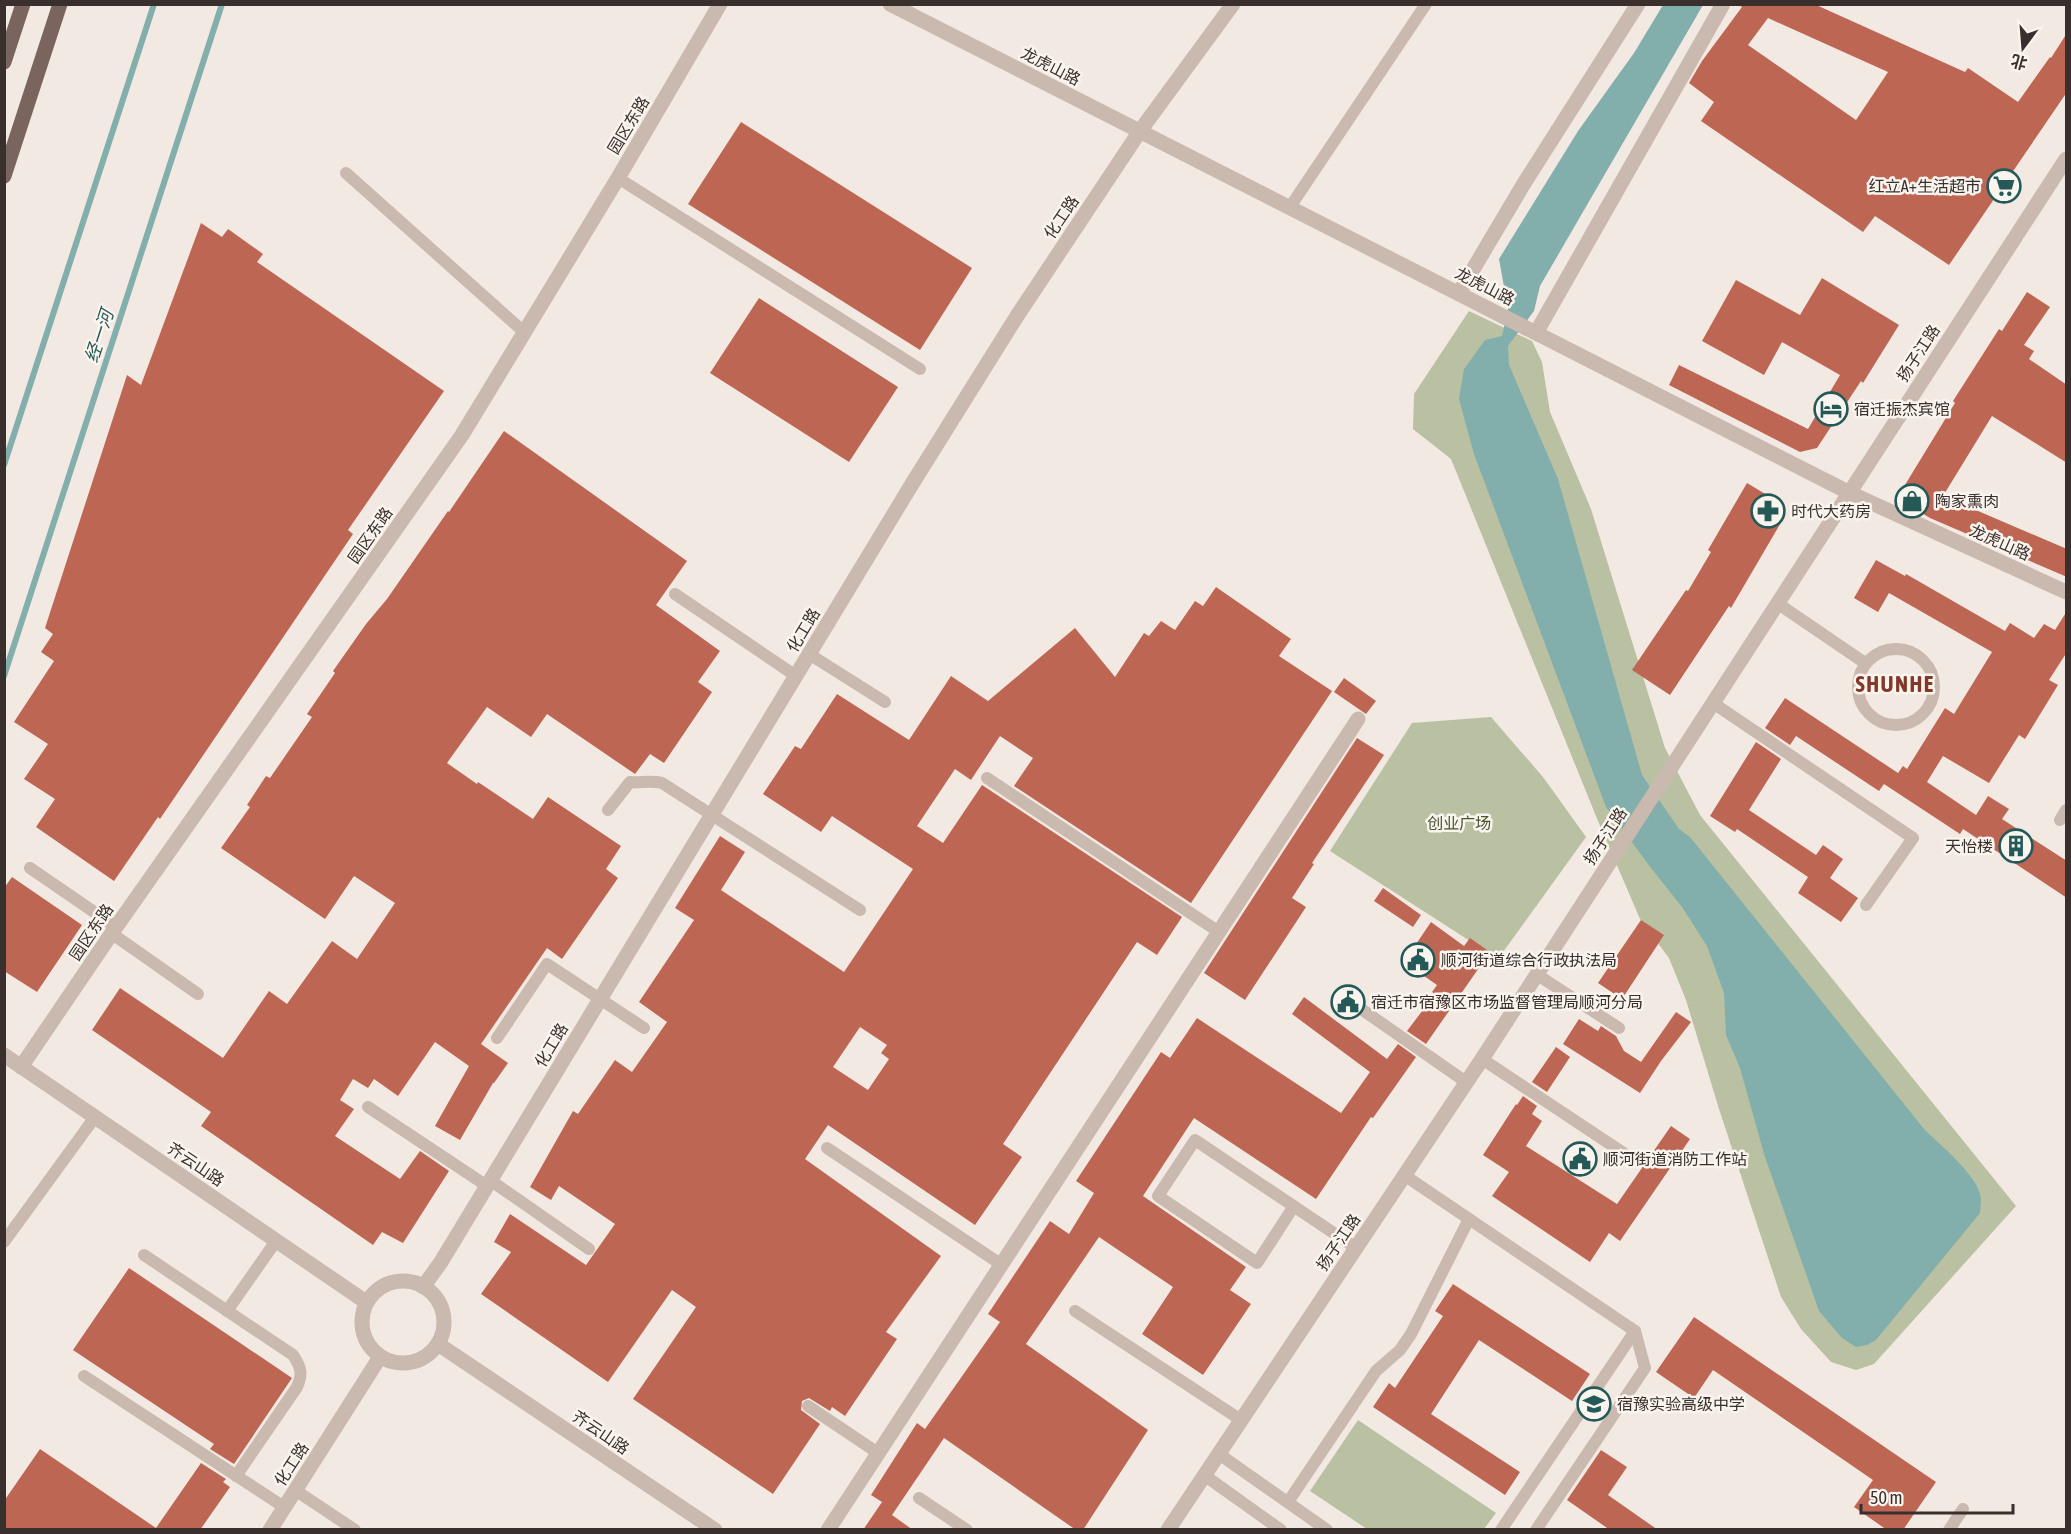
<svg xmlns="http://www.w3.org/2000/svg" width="2071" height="1534" font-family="'Asap Condensed','Noto Sans SC',sans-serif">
<rect width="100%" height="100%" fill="#f2e9e2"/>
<g fill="#b9c1a2">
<path d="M1469 311 1532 341 1542 362 1550 412 1591 509 1665 748 1700 815 2016 1206 1874 1364 1856 1370 1831 1362 1801 1329 1781 1297 1719 1109 1686 1000 1669 958 1640 919 1598 821 1451 459 1413 429 1414 394Z"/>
<path d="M1491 717 1543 777 1586 837 1498 959 1330 851 1412 723Z"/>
<path d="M1358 1420 1496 1513 1484 1529H1367L1310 1491Z"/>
</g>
<path fill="#82aeac" d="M1663 5H1703L1540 286 1534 311 1508 346 1509 365 1558 479 1642 775 1679 829 1690 837 1924 1129C1940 1145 1979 1176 1981 1199 1981 1203 1980 1209 1980 1213L1876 1340 1867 1345 1856 1347 1842 1338 1819 1311 1764 1154 1740 1068 1726 1035 1724 993 1707 946 1682 907 1651 868 1606 807 1474 454 1459 399 1464 369 1485 340 1502 336 1508 309 1499 259 1578 131 1634 53Z"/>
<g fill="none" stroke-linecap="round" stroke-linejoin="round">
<g stroke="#82aeac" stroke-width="6">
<path d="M4 465 154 4"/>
<path d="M4 676 222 4"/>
</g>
</g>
<g fill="#be6654" fill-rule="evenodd">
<path d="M1738 4H1814L1965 72 1968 68 2018 102 2050 57 2051 58 2067 33V92L1949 265 1875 216 1863 232 1701 121 1714 102 1689 83 1702 61 1742 7ZM1768 18 1888 72 1856 120 1748 45Z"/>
<path d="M741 122 972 268 920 350 688 204Z"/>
<path d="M201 223 222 237 228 229 263 254 257 262 444 391 348 530 353 534 160 819 158 817 114 881 36 827 55 799 24 779 48 744 14 722 54 661 41 652 53 634 45 628 127 375 141 385Z"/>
<path d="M1822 278 1899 325 1863 383 1861 381 1817 448 1800 452 1669 385 1679 365 1808 429 1840 375 1782 342 1764 375 1702 341 1736 280 1800 315Z"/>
<path d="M2027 292 2050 307 2024 345 2034 351 2029 359 2067 385V463L1992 416 1943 496 2067 549V577L1930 518 1897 498 1955 403 1953 401 1999 329 2002 331Z"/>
<path d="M759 298 898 387 849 462 710 373Z"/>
<path d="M504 431 687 561 656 605 720 651 698 682 712 692 664 763 650 754 635 774 547 714 531 737 487 707 447 763 477 784 478 782 533 819 548 797 621 846 606 869 618 878 562 959 547 948 481 1044 508 1063 494 1083H493L460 1140 435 1126 469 1066 435 1042 398 1096 374 1079 368 1088 353 1079 340 1100 354 1109 335 1136 400 1179 420 1151 449 1171 403 1243 382 1232 373 1245 201 1126 211 1112 92 1030 120 988 223 1058 269 991 287 1004 332 941 357 959 395 903 354 876 325 919 221 848 250 807 247 805 266 776 270 778 312 717 307 714 335 673 333 671 366 624 387 599 448 511 449 512Z"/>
<path d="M1747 483 1772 498 1780 506 1783 519 1731 608 1729 606 1670 695 1632 670 1686 590 1688 591 1711 552 1708 550Z"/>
<path d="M1876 560 1905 576 1906 574 2005 631 2010 623 2034 638 2044 624 2055 630 2067 611V652L2049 680 2058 685 2025 739 2019 735 1989 783 1943 756 1927 782 1976 815 1988 796 2009 809 2002 819 2067 861V898L1963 829 1960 834 1884 784 1879 791 1796 736 1790 745 1765 728 1785 698 1898 773 1903 766 1907 769 1945 708 1954 714 1992 652 1889 593 1878 612 1854 598Z"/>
<path d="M1216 587 1291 639 1279 656 1332 691 1191 903 1014 786 1033 758 1000 736 971 780 955 769 917 826 943 843 982 785 1182 917 1157 955 1137 942 1003 1144 1022 1157 975 1225 828 1125 805 1159 941 1256 886 1332 897 1339 845 1416 832 1407 830 1411 809 1398 802 1401 801 1410 820 1424 773 1494 633 1399 696 1307 672 1290 608 1382 481 1294 511 1252 494 1242 510 1214 586 1265 615 1224 559 1186 551 1200 530 1187 573 1111 578 1114 615 1060 632 1072 667 1022 639 1002 694 920 675 908 720 836 745 852 721 890 844 972 913 869 832 816 821 832 763 794 795 746 801 749 837 694 909 740 951 676 988 701 1075 628 1115 677 1144 633 1149 636 1161 621 1175 630 1195 601 1203 606ZM860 1027 887 1045 881 1053 889 1059 868 1090 833 1067Z"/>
<path d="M1344 678 1376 701 1366 714 1334 692Z"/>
<path d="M1357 738 1384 755 1312 863 1314 864 1292 898 1306 907 1245 1000 1204 973Z"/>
<path d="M1756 742 1781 759 1749 810 1816 855 1823 845 1843 859 1830 878 1858 898 1841 922 1798 893 1808 877 1737 829 1735 832 1710 816Z"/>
<path d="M12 877 82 925 37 992 4 971V888Z"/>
<path d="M1383 888 1421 915 1413 927 1374 901Z"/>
<path d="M1641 920 1664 935 1622 999 1598 983Z"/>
<path d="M1431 922 1464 946 1470 938 1490 952 1426 1044 1407 1031 1435 994 1432 992 1437 985 1404 962Z"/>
<path d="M1304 997 1387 1059 1398 1044 1416 1057 1373 1118 1371 1117 1316 1199 1194 1118 1143 1196 1246 1267 1230 1290 1251 1304 1203 1375 1142 1334 1173 1287 1099 1237 1026 1344 1148 1430 1083 1530H1076L944 1438 892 1515 913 1530H863L882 1502 871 1495 917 1423 925 1429 1000 1322 988 1314 1050 1221 1069 1234 1094 1193 1076 1181 1161 1052 1170 1058 1197 1018 1341 1113 1370 1072 1292 1014Z"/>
<path d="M1676 1012 1691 1022 1661 1061 1640 1093 1563 1044 1579 1019 1598 1031 1601 1026 1616 1036 1624 1051 1641 1062Z"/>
<path d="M1556 1047 1570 1057 1547 1092 1532 1082Z"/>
<path d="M1523 1096 1537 1106 1532 1114 1542 1121 1526 1146 1617 1204 1671 1126 1690 1139 1620 1241 1609 1233 1590 1262 1492 1196 1509 1172 1483 1155 1516 1104 1517 1105Z"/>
<path d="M129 1268 292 1378 234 1464 210 1449 214 1444 73 1350Z"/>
<path d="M1453 1284 1590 1374 1572 1401 1479 1340 1431 1414 1520 1472 1505 1495 1373 1407 1389 1383 1395 1388 1443 1316 1435 1311Z"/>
<path d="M1694 1317 1936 1482 1903 1530H1887L1854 1507 1873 1480 1713 1370 1694 1398 1656 1372Z"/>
<path d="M40 1449 156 1528 201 1463 226 1479 223 1482 230 1487 200 1530H4V1501Z"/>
<path d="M1601 1450 1627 1467 1608 1495 1658 1530H1610L1567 1500Z"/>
</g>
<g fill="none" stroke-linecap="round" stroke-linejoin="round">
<g stroke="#cab9ae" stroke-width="12">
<path d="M346 173 524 332"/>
<path d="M618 178 920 369"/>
<path d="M1290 207 1426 4"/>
<path d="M675 594 796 676"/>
<path d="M1777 603 1865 663"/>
<circle cx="1896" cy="687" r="38"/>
<path d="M809 654 885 702"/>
<path d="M1713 703 1913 838 1866 905"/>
<path d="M987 778 1219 932"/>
<path d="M608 810 630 782C641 783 651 780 662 783L860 910"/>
<path d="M2060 820 2066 810"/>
<path d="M30 868 116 927"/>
<path d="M111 933 198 994"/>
<path d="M1536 974 1619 1028"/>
<path d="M1344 997 1466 1082"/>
<path d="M497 1038 547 964 644 1028"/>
<path d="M1482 1059 1625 1154"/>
<path d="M368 1107 487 1186"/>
<path d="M827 1148 1002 1265"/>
<path d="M1404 1175 1635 1331"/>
<path d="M490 1180 589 1249"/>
<path d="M1294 1206 1257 1263 1158 1196 1195 1140 1356 1248"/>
<path d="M4 1242 95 1117"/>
<path d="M144 1255 293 1355C301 1367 303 1374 297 1387L236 1476"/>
<path d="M227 1311 276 1241"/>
<path d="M1075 1311 1241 1420"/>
<path d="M84 1376 284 1507"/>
<path d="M808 1406 878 1453"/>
<path d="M1219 1454 1327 1530"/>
<path d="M1204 1475 1281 1530"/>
<path d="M295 1490 355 1530"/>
<path d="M919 1498 967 1530"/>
<path d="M1288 1502 1376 1371 1400 1350 1411 1334 1469 1219"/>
<path d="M1501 1530 1635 1331 1645 1368 1536 1530"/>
<path d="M1949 1530 1963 1509"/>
</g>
<g stroke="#cab9ae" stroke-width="15">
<path d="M1459 293 1523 185 1638 4"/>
<path d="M1536 333 1723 4"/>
<path d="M21 1067 116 927 462 435 618 178 720 4"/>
<path d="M828 1530 1358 719"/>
</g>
<g stroke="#cab9ae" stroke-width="15">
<path d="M890 4 1850 493 2066 592"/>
<path d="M4 1055 366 1302"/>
<circle cx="403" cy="1322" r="41"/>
<path d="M423 1287 441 1262 912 484 1017 316 1140 131 1233 4"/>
<path d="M438 1344 715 1530"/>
<path d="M270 1530 380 1357"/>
<path d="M1168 1530 1482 1059 2066 159"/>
</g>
<g stroke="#7a655e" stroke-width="15">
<path d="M4 62 23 4"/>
<path d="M4 176 60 4"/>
</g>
</g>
<defs>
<symbol id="supermarket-ring" viewBox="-11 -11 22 22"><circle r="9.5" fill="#faf4ee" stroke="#245958" stroke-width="1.5"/><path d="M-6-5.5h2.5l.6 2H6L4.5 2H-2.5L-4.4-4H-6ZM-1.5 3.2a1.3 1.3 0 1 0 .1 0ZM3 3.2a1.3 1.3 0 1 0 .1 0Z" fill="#245958"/></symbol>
<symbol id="hotel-ring" viewBox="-11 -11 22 22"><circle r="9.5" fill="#faf4ee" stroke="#245958" stroke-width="1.5"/><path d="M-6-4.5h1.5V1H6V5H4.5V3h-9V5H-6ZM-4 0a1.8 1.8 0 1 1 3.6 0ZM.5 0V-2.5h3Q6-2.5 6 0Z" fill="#245958"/></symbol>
<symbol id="shop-ring" viewBox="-11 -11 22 22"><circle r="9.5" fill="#faf4ee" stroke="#245958" stroke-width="1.5"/><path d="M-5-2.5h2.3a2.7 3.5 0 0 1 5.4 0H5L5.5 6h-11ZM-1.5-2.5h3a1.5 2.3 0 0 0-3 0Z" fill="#245958"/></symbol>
<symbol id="pharmacy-ring" viewBox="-11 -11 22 22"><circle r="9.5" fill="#faf4ee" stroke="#245958" stroke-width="1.5"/><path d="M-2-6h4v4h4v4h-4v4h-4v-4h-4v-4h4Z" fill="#245958"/></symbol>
<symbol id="building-ring" viewBox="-11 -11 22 22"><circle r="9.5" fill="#faf4ee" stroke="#245958" stroke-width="1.5"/><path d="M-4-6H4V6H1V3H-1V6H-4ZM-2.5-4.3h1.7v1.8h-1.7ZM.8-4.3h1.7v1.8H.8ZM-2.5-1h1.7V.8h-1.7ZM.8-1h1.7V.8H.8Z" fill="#245958"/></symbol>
<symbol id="civic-ring" viewBox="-11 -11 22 22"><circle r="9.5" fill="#faf4ee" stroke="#245958" stroke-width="1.5"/><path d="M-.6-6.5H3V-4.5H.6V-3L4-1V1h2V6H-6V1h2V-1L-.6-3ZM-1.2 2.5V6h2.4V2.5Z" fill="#245958"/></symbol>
<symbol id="school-ring" viewBox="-11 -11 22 22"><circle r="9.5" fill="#faf4ee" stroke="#245958" stroke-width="1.5"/><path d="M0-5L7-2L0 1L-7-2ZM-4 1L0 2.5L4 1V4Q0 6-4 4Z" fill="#245958"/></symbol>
</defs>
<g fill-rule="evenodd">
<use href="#supermarket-ring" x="1985" y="167" width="38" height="38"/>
<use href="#hotel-ring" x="1812" y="390" width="38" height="38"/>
<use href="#shop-ring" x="1893" y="482" width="38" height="38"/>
<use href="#pharmacy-ring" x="1749" y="492" width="38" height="38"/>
<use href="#building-ring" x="1997" y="827" width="38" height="38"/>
<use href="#civic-ring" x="1399" y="941" width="38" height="38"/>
<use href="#civic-ring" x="1329" y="983" width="38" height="38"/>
<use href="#civic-ring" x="1561" y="1140" width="38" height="38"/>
<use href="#school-ring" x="1575" y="1385" width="38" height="38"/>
</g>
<g text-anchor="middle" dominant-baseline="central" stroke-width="5" stroke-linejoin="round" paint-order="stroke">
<g font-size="16" fill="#392f2c" stroke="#faf4ee">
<text transform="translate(1051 66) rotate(27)">龙虎山路</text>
<text transform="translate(628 125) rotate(-59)">园区东路</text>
<text transform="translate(1061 217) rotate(-56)">化工路</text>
<text transform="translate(1485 286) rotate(27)">龙虎山路</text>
<text transform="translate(1918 353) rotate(-57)">扬子江路</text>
<text transform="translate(370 535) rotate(-55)">园区东路</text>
<text transform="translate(2000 542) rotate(24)">龙虎山路</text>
<text transform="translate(803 630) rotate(-59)">化工路</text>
<text transform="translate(1605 836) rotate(-57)">扬子江路</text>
<text transform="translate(91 932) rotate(-56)">园区东路</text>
<text transform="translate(551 1045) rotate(-59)">化工路</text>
<text transform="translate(196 1164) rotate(34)">齐云山路</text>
<text transform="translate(1338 1242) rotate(-56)">扬子江路</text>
<text transform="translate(601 1432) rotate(34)">齐云山路</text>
<text transform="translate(291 1464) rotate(-57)">化工路</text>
</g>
<g font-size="16" fill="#392f2c" stroke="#faf4ee" text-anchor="start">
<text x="1981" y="186" text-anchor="end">红立A+生活超市</text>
<text x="1854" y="409">宿迁振杰宾馆</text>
<text x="1935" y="501">陶家熏肉</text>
<text x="1791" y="511">时代大药房</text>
<text x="1993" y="846" text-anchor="end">天怡楼</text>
<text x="1441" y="960">顺河街道综合行政执法局</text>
<text x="1371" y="1002">宿迁市宿豫区市场监督管理局顺河分局</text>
<text x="1603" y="1159">顺河街道消防工作站</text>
<text x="1617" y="1404">宿豫实验高级中学</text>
</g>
<g font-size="16" fill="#4b5631" stroke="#faf4ee">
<text x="1459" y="823">创业广场</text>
</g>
<g font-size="18" font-style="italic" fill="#245958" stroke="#faf4ee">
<text transform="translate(99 336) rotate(-72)">经一河</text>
</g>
<g font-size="22" font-weight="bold" letter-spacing="1.5" fill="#83392a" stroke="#faf4ee">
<text x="1895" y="684">SHUNHE</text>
</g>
</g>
<rect width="2071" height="1534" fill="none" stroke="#392f2c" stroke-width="12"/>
<g transform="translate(2023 48) rotate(196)" stroke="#faf4ee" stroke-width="4.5" paint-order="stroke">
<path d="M0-4.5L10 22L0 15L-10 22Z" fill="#392f2c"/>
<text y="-9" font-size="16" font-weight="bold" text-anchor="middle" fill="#392f2c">北</text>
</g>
<path d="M1861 1504v9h152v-9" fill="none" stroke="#392f2c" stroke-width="3"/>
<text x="1870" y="1504" font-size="18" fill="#392f2c" stroke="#faf4ee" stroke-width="4.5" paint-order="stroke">50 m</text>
</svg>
